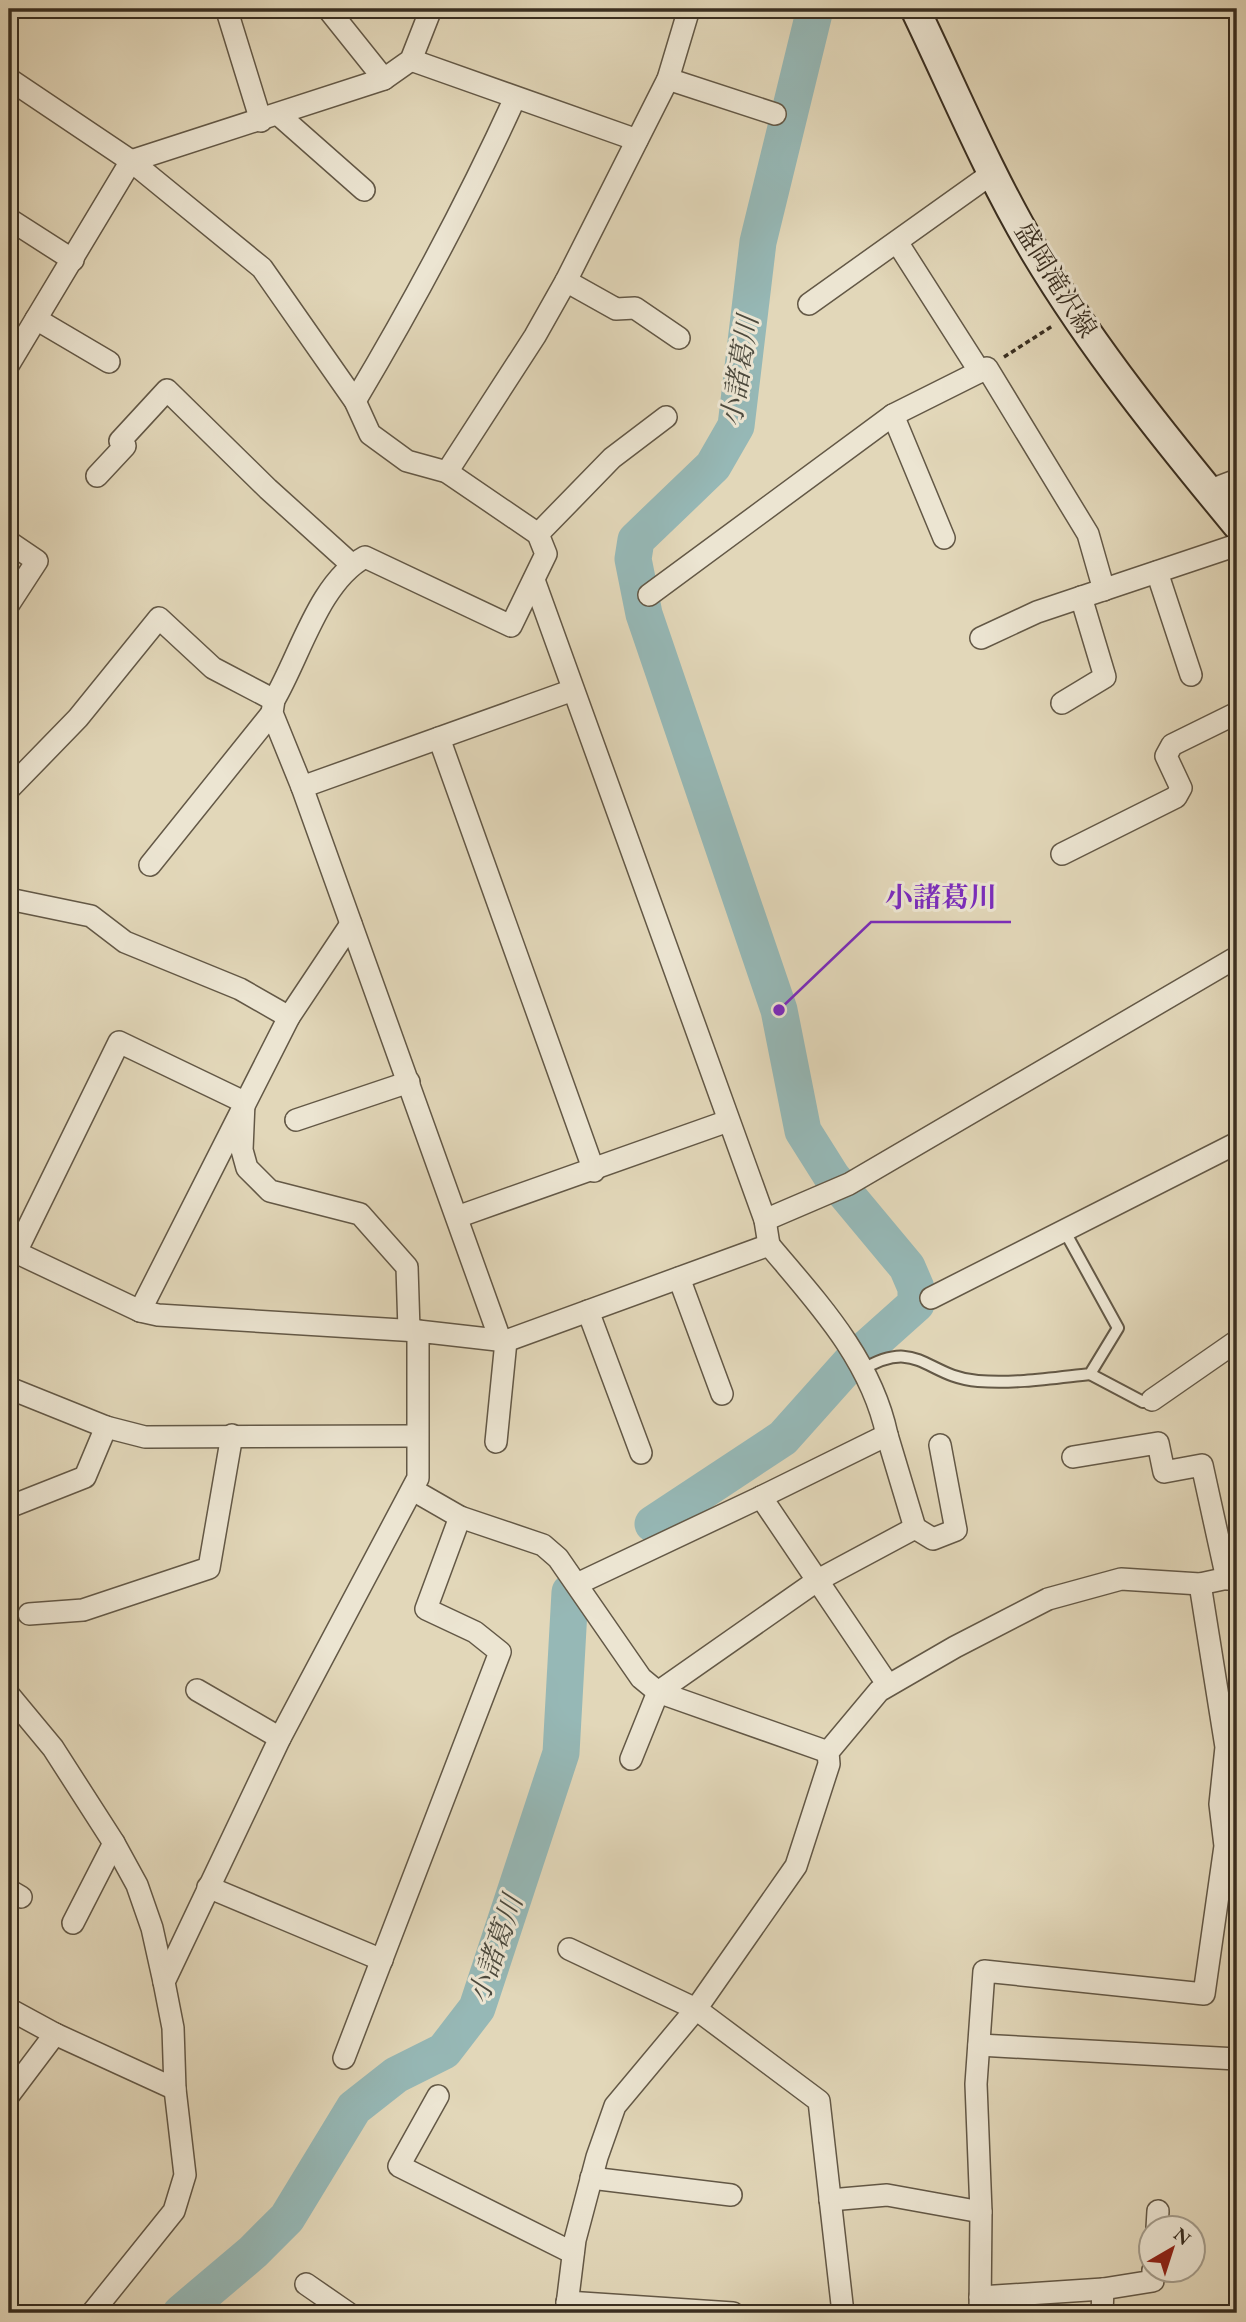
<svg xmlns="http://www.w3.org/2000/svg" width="1246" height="2322" font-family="'EB Garamond','Noto Serif JP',serif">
<rect width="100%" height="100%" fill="#e2d7b9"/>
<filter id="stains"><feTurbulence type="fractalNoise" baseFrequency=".00286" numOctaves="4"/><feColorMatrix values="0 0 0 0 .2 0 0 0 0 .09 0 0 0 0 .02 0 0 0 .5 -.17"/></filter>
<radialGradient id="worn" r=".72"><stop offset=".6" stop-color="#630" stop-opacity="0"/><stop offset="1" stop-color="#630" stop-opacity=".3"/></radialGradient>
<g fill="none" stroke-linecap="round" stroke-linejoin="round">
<g stroke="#96b8b6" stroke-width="37">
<path d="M653 1524 783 1438 850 1363 916 1304V1288L907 1267 832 1177 803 1131 779 1010 644 614 633 559 636 540 713 466 736 426 758 242 815 9"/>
<path d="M181 2313 253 2252 287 2218 354 2108 396 2075 444 2051 477 2008 561 1753 570 1592"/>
</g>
<defs>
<g id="service">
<path d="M862 1370C918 1336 926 1377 978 1381 1015 1384 1053 1378 1090 1374L1118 1328 1064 1230"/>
<path d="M1090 1374 1143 1402 1152 1400"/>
</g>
<g id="minor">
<path d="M328 9 384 79"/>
<path d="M227 11 261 121"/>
<path d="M411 60 637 140"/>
<path d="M9 79 131 161 262 268 355 401 370 434 407 461 447 472 538 534 546 554 511 626 365 557C319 582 300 656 274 700L272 713 302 787 500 1339"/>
<path d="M668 79 775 114"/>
<path d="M279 115 364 190"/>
<path d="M9 219 73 260"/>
<path d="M897 242 980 372"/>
<path d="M566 281 616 309 635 308 679 338"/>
<path d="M809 304 994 172"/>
<path d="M36 319 109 362"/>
<path d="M9 364 131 161 384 79 411 60 431 9"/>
<path d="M355 401C414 302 467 203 515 98"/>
<path d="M893 415 944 538"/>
<path d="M447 472 535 336 566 281 668 79 689 9"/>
<path d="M97 476 125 446 120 441 167 390 268 489 351 564"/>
<path d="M1208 491 1237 480"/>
<path d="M538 534 612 458 666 417"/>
<path d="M9 542 37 561 9 604"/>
<path d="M1157 572 1191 675"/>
<path d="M649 595 893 415 987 368 1088 534 1104 590"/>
<path d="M981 638 1037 612 1237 545"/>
<path d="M1062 703 1105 677 1081 597"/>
<path d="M439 738 594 1171"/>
<path d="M302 787 573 690"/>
<path d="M9 789 78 718 159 618 213 668 274 700"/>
<path d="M1062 854 1176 797 1181 788 1166 756 1172 745 1237 713"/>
<path d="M150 865 272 713"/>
<path d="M9 899 91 916 125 942 240 989 289 1017"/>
<path d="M296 1120 409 1082"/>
<path d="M457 1217 728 1121"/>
<path d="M765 1220 849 1184 1237 957"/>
<path d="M769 1245C817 1302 871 1359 887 1435L761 1497 888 1685"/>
<path d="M9 1249 140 1311 158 1315 418 1331"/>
<path d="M16 1252 119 1042 244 1102 242 1150 247 1168 270 1191 360 1214 407 1267 409 1330"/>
<path d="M679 1278 722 1394"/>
<path d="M931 1298 1237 1143"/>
<path d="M140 1311 289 1017 351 924"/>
<path d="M588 1311 641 1453"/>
<path d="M9 1388 106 1427"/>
<path d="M1152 1400 1237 1341"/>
<path d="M887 1435 915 1528"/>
<path d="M496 1442 506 1341"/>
<path d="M1073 1457 1158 1443 1164 1472 1202 1465 1227 1579"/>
<path d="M413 1490 460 1517 543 1545 558 1558 641 1678 658 1692 828 1752"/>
<path d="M9 1507 85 1477 106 1427 145 1437 416 1436"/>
<path d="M577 1584 761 1497"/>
<path d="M29 1614 83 1610 209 1568 232 1435"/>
<path d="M197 1690 280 1738"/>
<path d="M9 1695 53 1748 114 1843 137 1885 152 1928 164 1982"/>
<path d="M631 1759 658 1692 818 1580 915 1528 933 1539 956 1530 940 1445"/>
<path d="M208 1887 382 1960"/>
<path d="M9 1890 21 1897"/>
<path d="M73 1923 114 1843"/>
<path d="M569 1949 696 2009 819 2101 843 2313"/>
<path d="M9 2009 55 2034 175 2089"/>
<path d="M979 2045 1237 2059"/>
<path d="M344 2058 500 1652 475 1632 426 1609 460 1517"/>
<path d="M9 2095 55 2034"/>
<path d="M438 2096 399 2166 573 2253"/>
<path d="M591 2178 731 2195"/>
<path d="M830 2200 887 2195 981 2212"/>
<path d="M1157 2228 1158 2211"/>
<path d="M306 2284 348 2313"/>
<path d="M980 2297 1103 2289"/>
<path d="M567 2302 733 2313"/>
<path d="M92 2313 174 2211 185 2175 175 2089 173 2028 164 1982 280 1738 418 1478V1331L506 1341 769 1245 765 1220 534 580"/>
<path d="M566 2313 575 2240 597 2157 615 2106 696 2009 796 1866 829 1764 828 1752 879 1691 955 1647 1048 1599 1121 1579 1200 1584 1237 1576"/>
<path d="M980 2313 981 2212 976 2084 984 1971 1204 1994 1225 1846 1220 1804 1226 1747 1200 1584"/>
<path d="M1102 2313 1103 2289 1153 2281V2270"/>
</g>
<path id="secondary" d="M915 9C954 90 989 175 1035 252 1093 349 1165 438 1237 525"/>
</defs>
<use href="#service" stroke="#635846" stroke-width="14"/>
<use href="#minor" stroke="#635846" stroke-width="24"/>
<use href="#secondary" stroke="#392e20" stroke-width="32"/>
<path stroke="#392e20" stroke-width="3.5" stroke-dasharray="5 3.5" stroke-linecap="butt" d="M1004 357 1054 325"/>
<use href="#service" stroke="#ece5d2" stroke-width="10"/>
<use href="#minor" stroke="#ece5d2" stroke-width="21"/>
<use href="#secondary" stroke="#ece5d2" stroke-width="28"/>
</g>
<g text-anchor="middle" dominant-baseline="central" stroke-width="6" stroke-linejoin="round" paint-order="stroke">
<g font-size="26" fill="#392e20" stroke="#ece5d2">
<text transform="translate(1056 280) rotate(58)">盛岡滝沢線</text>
</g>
<g font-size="28" font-style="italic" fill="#4c4a3e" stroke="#ece5d2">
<text transform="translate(739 371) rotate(-81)">小諸葛川</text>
<text transform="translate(495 1949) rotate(-71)">小諸葛川</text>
</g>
</g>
<path fill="none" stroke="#7b2cbf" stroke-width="2.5" d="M779 1010L871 922H1011"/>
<circle fill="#7b2cbf" stroke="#ece5d2" stroke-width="2.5" cx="779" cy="1010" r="7"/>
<g font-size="28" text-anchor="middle" font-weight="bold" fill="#7b2cbf" stroke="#ece5d2" stroke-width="6" stroke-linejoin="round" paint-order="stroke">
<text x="941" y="907">小諸葛川</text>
</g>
<rect width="1246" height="2322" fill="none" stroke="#e2d7b9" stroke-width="35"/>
<rect x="10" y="10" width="1225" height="2301" fill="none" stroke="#392e20" stroke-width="3.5"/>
<rect x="18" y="18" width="1211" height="2287" fill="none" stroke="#392e20" stroke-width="2"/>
<g transform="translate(1172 2249) rotate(39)"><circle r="33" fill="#ece5d2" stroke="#a49c8b" stroke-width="2"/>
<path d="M0-5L12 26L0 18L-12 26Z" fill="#8f2418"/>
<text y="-10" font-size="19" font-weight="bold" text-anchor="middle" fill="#392e20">N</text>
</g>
<rect width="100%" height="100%" filter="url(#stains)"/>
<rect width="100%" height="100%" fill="url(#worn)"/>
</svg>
